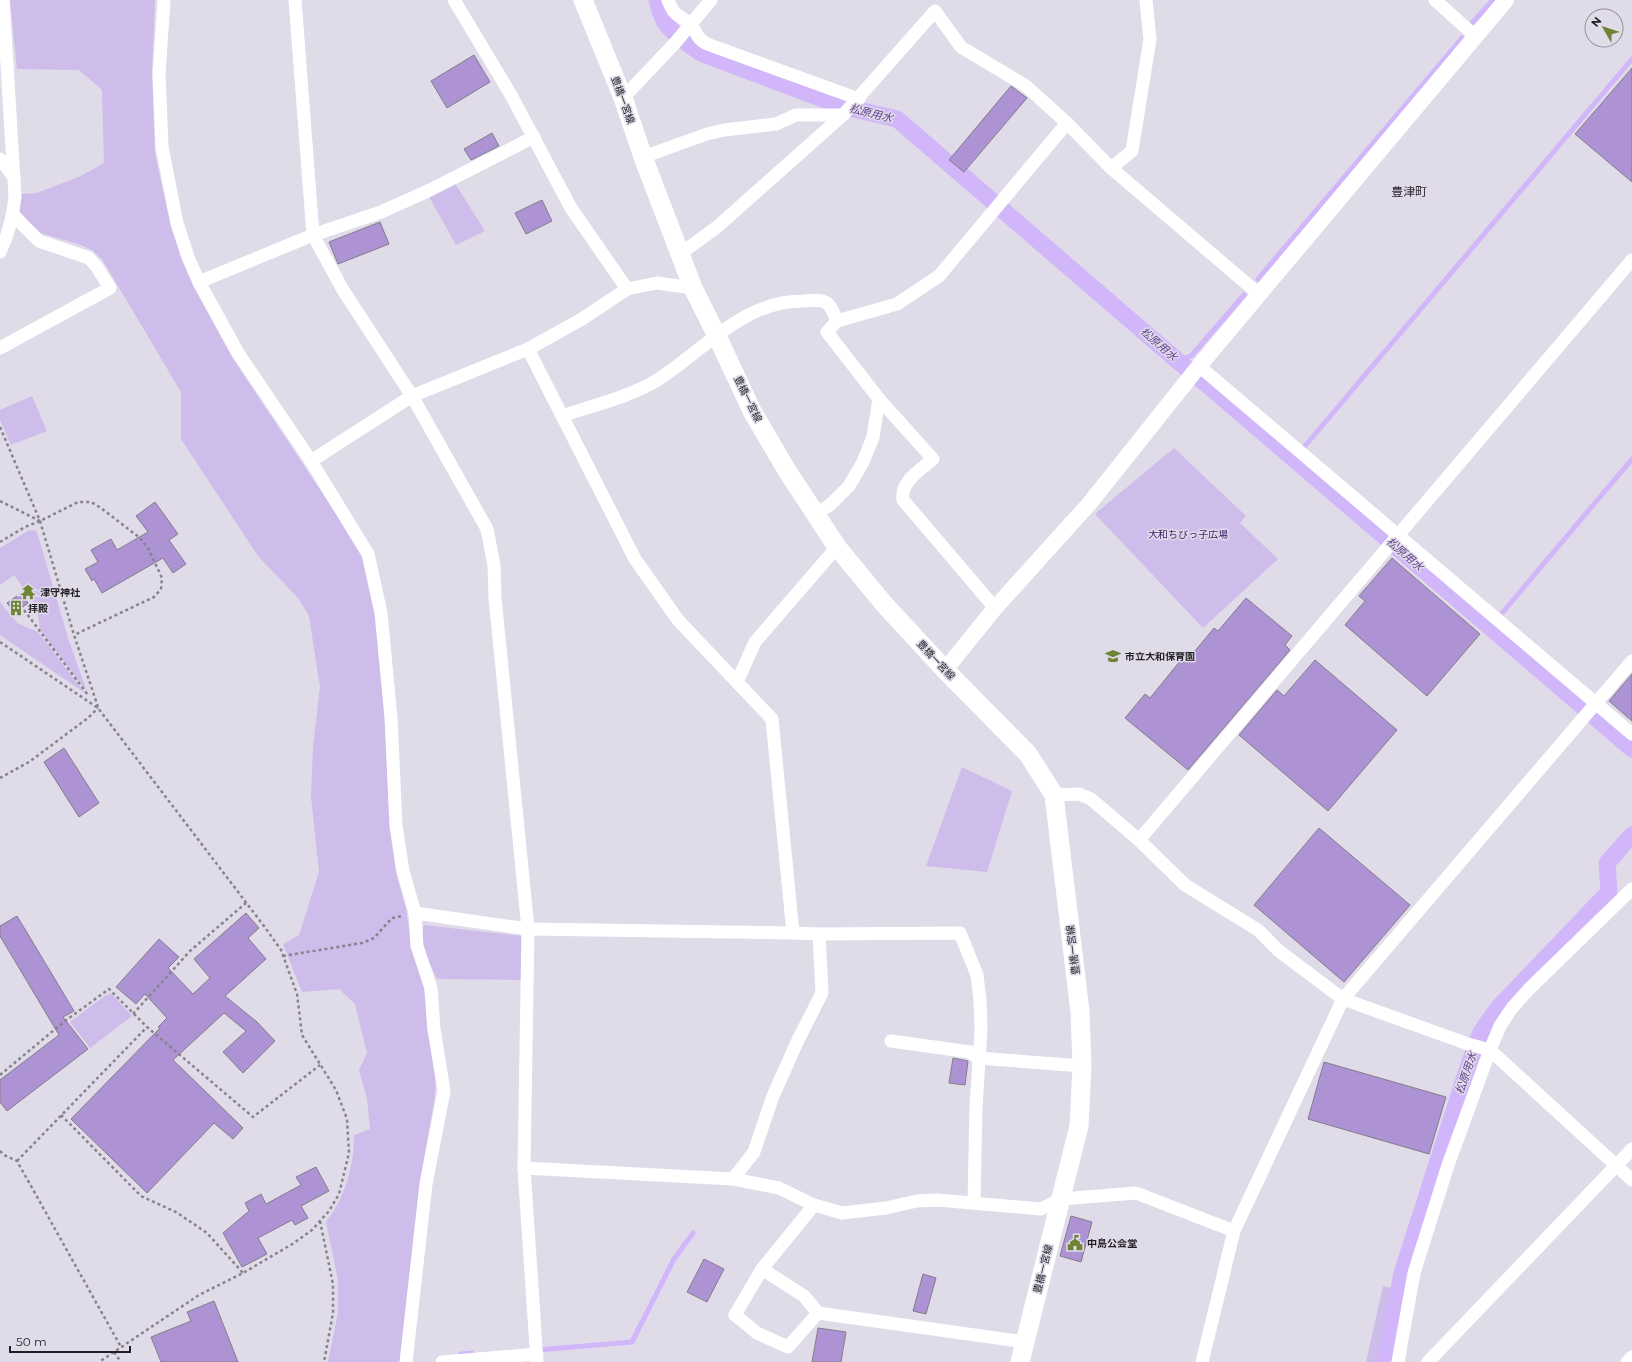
<svg xmlns="http://www.w3.org/2000/svg" width="1632" height="1362" font-family="Montserrat,'Noto Sans JP',sans-serif">
<rect width="100%" height="100%" fill="#e0dbe9"/>
<g fill="#cebcea">
<path d="M10 0H155L152 73 155 154 171 227 182 260 194 288 233 359 360 550 365 563 376 612 385 716 390 827 396 873 406 909 412 948 424 988 427 1028 436 1078 434 1102 420 1181 401 1362H328L338 1313V1280L326 1222C345 1198 354 1166 354 1135L370 1129 367 1099 359 1070 367 1053 355 1004 339 989 302 992 283 944 299 935 319 872 311 797 313 746 320 687 309 616 299 599 258 556 181 439V392L102 259 92 250 81 245 41 233 32 226 20 211 21 194 37 193 81 176 104 163 102 90 79 70 17 69Z"/>
<path d="M454 182 485 231 456 245 428 195Z"/>
<path d="M32 396 47 431 11 445 0 420V410Z"/>
<path d="M1174 448 1246 516 1240 523 1278 559 1203 628 1095 514Z"/>
<path d="M34 530 37 532 68 638 87 692 40 630 37 607 14 575 0 585V548L28 531Z"/>
<path d="M0 602 17 623 38 632 85 693 0 635Z"/>
<path d="M962 767 1012 791 987 872 926 866Z"/>
<path d="M424 925 522 936V980L437 979 422 948 421 939Z"/>
<path d="M112 994 132 1016 90 1048 70 1022 106 995Z"/>
<path d="M1383 1286 1392 1288 1379 1362H1366Z"/>
</g>
<g fill="none" stroke-linecap="round" stroke-linejoin="round">
<g stroke="#d1b6fa" stroke-width="5">
<path d="M1473 22 1493 0"/>
<path d="M1258 279 1462 38"/>
<path d="M1179 362 1192 355 1244 295"/>
<path d="M1305 446 1632 59"/>
<path d="M1503 612 1632 459"/>
<path d="M538 1350 632 1342 674 1259 693 1233"/>
<path d="M461 1354 472 1353"/>
</g>
<g stroke="#d1b6fa" stroke-width="17">
<path d="M657 0C659 8 661 17 666 24 674 34 691 47 701 53L841 106 897 119 1179 362 1204 382 1632 749"/>
<path d="M1386 1362 1402 1273 1469 1064 1481 1032 1497 1009 1609 892 1607 863 1632 835"/>
</g>
</g>
<g fill="#ad93d4" stroke="#827d89">
<path d="M474 55 490 82 447 108 431 81Z"/>
<path d="M1632 68V182L1575 134Z"/>
<path d="M1011 86 1027 98 964 172 949 160Z"/>
<path d="M492 133 499 146 471 160 464 149Z"/>
<path d="M542 200 552 221 526 234 515 213Z"/>
<path d="M380 222 389 244 338 264 329 242Z"/>
<path d="M155 502 178 534 169 540 186 564 173 573 163 558 102 593 94 579 92 581 85 569 98 562 91 550 111 539 117 550 148 532 136 516Z"/>
<path d="M1392 558 1480 634 1427 696 1345 625 1365 601 1359 596Z"/>
<path d="M21 593 28 603 15 613 7 603Z"/>
<path d="M1246 598 1292 636 1285 645 1290 650 1188 770 1125 718 1145 694 1150 698 1181 660 1185 663 1214 628 1218 631Z"/>
<path d="M1315 660 1397 730 1328 811 1239 735 1277 690 1284 696Z"/>
<path d="M1632 674V721L1609 701Z"/>
<path d="M64 748 99 803 79 817 44 762Z"/>
<path d="M1319 828 1410 905 1344 982 1254 905Z"/>
<path d="M246 913 259 928 248 938 266 959 225 996 257 1022 275 1041 243 1073 223 1052 246 1031 224 1013 173 1060 243 1128 233 1139 214 1123 147 1193 71 1119 160 1028 158 1027 167 1018 145 994 136 1004 116 987 159 939 179 957 168 968 193 994 210 978 194 959Z"/>
<path d="M17 916 74 1011 63 1017 88 1049 7 1111 0 1102V1080L59 1035 0 936V926Z"/>
<path d="M953 1058 968 1061 965 1085 949 1083Z"/>
<path d="M1324 1062 1446 1097 1429 1154 1308 1119Z"/>
<path d="M316 1167 329 1191 301 1206 308 1218 295 1225 292 1220 258 1238 267 1254 242 1267 223 1233 249 1211 245 1203 261 1194 266 1204 301 1185 296 1177Z"/>
<path d="M1071 1216 1092 1222 1081 1262 1060 1256Z"/>
<path d="M704 1259 724 1269 707 1302 687 1292Z"/>
<path d="M923 1274 936 1278 926 1314 913 1311Z"/>
<path d="M214 1301 238 1362H161L151 1337 191 1321 187 1312Z"/>
<path d="M818 1328 846 1332 841 1362H812Z"/>
</g>
<g fill="none" stroke-linecap="round" stroke-linejoin="round">
<g stroke="#87838d" stroke-width="2.5" stroke-dasharray="3 3" stroke-linecap="butt">
<path d="M0 427 40 521 74 635 98 707"/>
<path d="M0 501 40 521"/>
<path d="M0 542 25 527 40 521 78 502H91L101 508 140 538 148 548 162 578 161 589 154 597 74 635"/>
<path d="M24 610 88 695"/>
<path d="M0 642 98 708 264 926 281 950 297 994 302 1035 336 1090 347 1119 349 1153 339 1194 329 1211 312 1230 294 1243 243 1273 199 1295 99 1362"/>
<path d="M0 778 29 762 88 718 98 708"/>
<path d="M283 956 362 943 374 938 392 918 402 916"/>
<path d="M133 1014 190 951 247 902"/>
<path d="M0 1075 65 1021 109 989 147 1027 253 1117 320 1065"/>
<path d="M61 1115 141 1196 176 1212 207 1233 243 1273"/>
<path d="M0 1151 4 1155 17 1161 121 1347"/>
<path d="M17 1161 147 1027"/>
<path d="M320 1221 333 1284V1313L324 1362"/>
<path d="M114 1352 121 1362"/>
</g>
<g stroke="#fff" stroke-width="13">
<path d="M164 0 159 74 162 147 177 223 188 257 199 282 238 353 311 461 368 554 381 613 391 718 396 826 403 871 415 913 417 946 431 988 434 1029 444 1091 426 1184 406 1362"/>
<path d="M295 0 313 235 343 290 412 396 487 529 494 565 495 598 528 929 524 1168 537 1362"/>
<path d="M454 0 511 95 571 208 627 289"/>
<path d="M668 0C675 19 680 14 691 25 697 33 697 39 707 44L859 99"/>
<path d="M1435 0 1475 36"/>
<path d="M623 98 675 43 711 0"/>
<path d="M643 157 707 134 724 130 776 124 796 115H843"/>
<path d="M0 159 14 177"/>
<path d="M1111 168 1132 151 1150 39 1146 0"/>
<path d="M0 252C9 234 13 216 15 196L3 0"/>
<path d="M680 254 717 227 843 115 935 11 961 47 1026 86 1067 123 1111 168 1260 295"/>
<path d="M199 282 313 235 381 212 430 190 534 137"/>
<path d="M837 321 827 332 879 399 933 459C920 470 900 482 903 500L995 608"/>
<path d="M0 348 110 288 97 267 89 258 39 241 13 215"/>
<path d="M528 349 635 559 678 620 772 719 793 933"/>
<path d="M1199 366 1632 734"/>
<path d="M562 416C594 405 630 397 659 379 705 349 743 301 803 301 826 300 828 298 837 321L897 304 939 276 1067 123"/>
<path d="M311 461 412 396 528 349 582 319 627 289 657 283 693 288"/>
<path d="M815 514 830 505 849 486 863 462 873 437 879 399"/>
<path d="M737 682 755 642 837 547"/>
<path d="M1054 795 1079 794 1091 799 1139 840 1185 885 1258 930 1279 951 1343 999 1468 1044 1490 1050 1632 1180"/>
<path d="M1139 840 1632 260"/>
<path d="M415 913 528 929 793 933 819 934 960 933 977 975 980 1000 981 1030 976 1106 974 1202"/>
<path d="M891 1041 970 1052 978 1058 1082 1066"/>
<path d="M524 1168 733 1179 779 1188 814 1205 842 1213 886 1208 917 1201 937 1200 1041 1209 1061 1199 1136 1193 1234 1231"/>
<path d="M733 1179 754 1152 773 1096 798 1040 822 993 819 934"/>
<path d="M814 1205 762 1269 735 1315 757 1333 788 1347 818 1313"/>
<path d="M762 1269 804 1296 818 1313 1025 1342"/>
<path d="M442 1362 537 1354"/>
<path d="M1202 1362 1234 1231 1343 999 1632 661"/>
<path d="M1398 1362 1414 1273 1448 1165 1490 1050 1500 1026 1512 1008 1529 989 1632 889"/>
<path d="M1428 1362 1632 1149"/>
<path d="M1627 1362 1632 1357"/>
</g>
<path stroke="#fff" stroke-width="16" d="M945 670 995 608 1089 504 1199 366 1506 0"/>
<path stroke="#fff" stroke-width="19" d="M583 0 623 98 643 157 693 288 716 334 752 411 786 469 837 547 884 604 945 670 1028 754 1054 795 1080 1012 1082 1066 1079 1126 1020 1362"/>
</g>
<defs>
<symbol id="temple-bare" viewBox="-9 -9 18 18"><path d="M0-6L5-2H3V0L6.5 2.5H4V6H1.5V3h-3V6H-4V2.5H-6.5L-3 0V-2H-5Z" fill="#6f8435" stroke="#e0dbe9" stroke-width="2.5" paint-order="stroke"/></symbol>
<symbol id="building-bare" viewBox="-9 -9 18 18"><path d="M-4-6H4V6H1V3H-1V6H-4ZM-2.5-4.3h1.7v1.8h-1.7ZM.8-4.3h1.7v1.8H.8ZM-2.5-1h1.7V.8h-1.7ZM.8-1h1.7V.8H.8Z" fill="#6f8435" stroke="#e0dbe9" stroke-width="2.5" paint-order="stroke"/></symbol>
<symbol id="school-bare" viewBox="-9 -9 18 18"><path d="M0-5L7-2L0 1L-7-2ZM-4 1L0 2.5L4 1V4Q0 6-4 4Z" fill="#6f8435" stroke="#e0dbe9" stroke-width="2.5" paint-order="stroke"/></symbol>
<symbol id="civic-bare" viewBox="-9 -9 18 18"><path d="M-.6-6.5H3V-4.5H.6V-3L4-1V1h2V6H-6V1h2V-1L-.6-3ZM-1.2 2.5V6h2.4V2.5Z" fill="#6f8435" stroke="#e0dbe9" stroke-width="2.5" paint-order="stroke"/></symbol>
</defs>
<g fill-rule="evenodd">
<use href="#temple-bare" x="17" y="581" width="22" height="22"/>
<use href="#building-bare" x="5" y="597" width="22" height="22"/>
<use href="#school-bare" x="1102" y="645" width="22" height="22"/>
<use href="#civic-bare" x="1064" y="1232" width="22" height="22"/>
</g>
<g text-anchor="middle" dominant-baseline="central" stroke-width="3" stroke-linejoin="round" paint-order="stroke">
<g font-size="10" fill="#211f24" stroke="#e0dbe9">
<text transform="translate(623 100) rotate(70)">豊橋一宮線</text>
<text transform="translate(748 399) rotate(64)">豊橋一宮線</text>
<text transform="translate(936 660) rotate(47)">豊橋一宮線</text>
<text transform="translate(1073 950) rotate(-97)">豊橋一宮線</text>
<text transform="translate(1043 1269) rotate(-76)">豊橋一宮線</text>
</g>
<g font-size="10" fill="#3d1764" stroke="#e0dbe9">
<text x="1188" y="534">大和ちびっ子広場</text>
</g>
<g font-size="10" font-weight="bold" fill="#211f24" stroke="#e0dbe9" text-anchor="start">
<text x="40" y="592">津守神社</text>
<text x="28" y="608">拝殿</text>
<text x="1125" y="656">市立大和保育園</text>
<text x="1087" y="1243">中島公会堂</text>
</g>
<g font-size="11" font-style="italic" fill="#613e8c" stroke="#e0dbe9">
<text transform="translate(871 113) rotate(14)">松原用水</text>
<text transform="translate(1159 344) rotate(41)">松原用水</text>
<text transform="translate(1405 554) rotate(41)">松原用水</text>
<text transform="translate(1466 1073) rotate(-71)">松原用水</text>
</g>
<g font-size="12" fill="#2e2a34" stroke="#e0dbe9">
<text x="1409" y="191">豊津町</text>
</g>
</g>
<g transform="translate(1604 28) rotate(309)"><circle r="19" fill="#e0dbe9" stroke="#94909a"/>
<path d="M0-3L7 15L0 10L-7 15Z" fill="#6f8435"/>
<text y="-6" font-size="11" font-weight="bold" text-anchor="middle" fill="#211f24">N</text>
</g>
<path d="M10 1346v6h120v-6" fill="none" stroke="#211f24" stroke-width="2"/>
<text x="16" y="1346" font-size="12" fill="#211f24" stroke="#e0dbe9" stroke-width="3" paint-order="stroke">50 m</text>
</svg>
